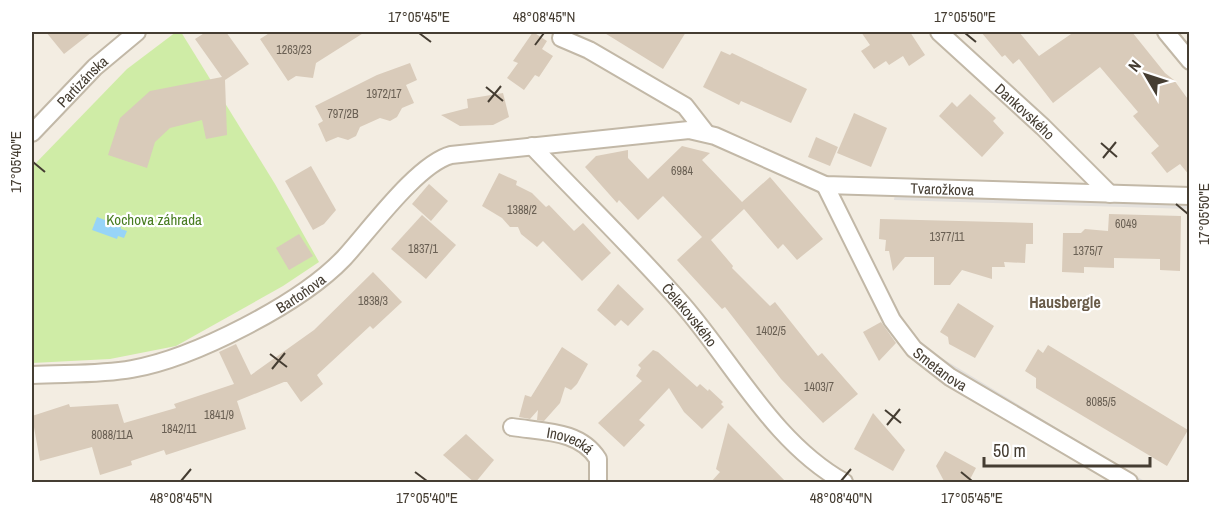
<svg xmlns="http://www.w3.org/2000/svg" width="1221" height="514" font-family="'Archivo Narrow',sans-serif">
<rect width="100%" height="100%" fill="#f3ede2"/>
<path fill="#cfeca6" d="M176 32H181L275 184 319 262 283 286 176 346 110 359 32 363V167L127 69Z"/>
<g fill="#e3e0dc">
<path d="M895 193 1189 201 1190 209 894 200Z"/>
<path d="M877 270 910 332 930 351 1146 482H1135L989 396 910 340 871 272Z"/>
</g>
<path fill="#97d4f7" d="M97 217 121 226V229L127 231 124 238 118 236 117 239 92 230Z"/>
<g fill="#d9cbba">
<path d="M46 32H92L64 54Z"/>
<path d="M206 32H226L249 64 225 80 227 135 206 139 202 120 170 128 155 142 147 168 108 155 120 118 150 91 222 77 195 39Z"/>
<path d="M271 32H365L316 63 313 78 296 76 288 81 260 39Z"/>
<path d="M533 32 547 41 542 49 553 56 539 77 535 75 524 90 507 78 518 63 513 61Z"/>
<path d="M603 32H686L663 69Z"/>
<path d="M861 32H910L925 55 909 66 903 56 889 65 886 61 874 69 861 51 870 45Z"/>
<path d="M981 32H1019L1039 56 1074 32H1132L1165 73 1174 80 1190 102V176L1180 164 1167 173 1151 153 1159 146 1133 116 1138 112 1100 67 1053 103 1019 59 1013 64 1005 55 1002 57Z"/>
<path d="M721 51 730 55 732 53 807 89 791 123 741 101 739 105 703 87Z"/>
<path d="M410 63 417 80 406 85 414 103 402 108 397 117 390 121 380 118 360 127 356 136 348 140 338 137 326 142 318 124 323 121 315 106 377 75Z"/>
<path d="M503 93 509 117 493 125 460 126 441 115 468 108 467 99Z"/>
<path d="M970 94 996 118 993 121 1004 133 982 157 939 116 952 102 957 107Z"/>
<path d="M854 113 887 128 871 167 837 153Z"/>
<path d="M816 137 838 147 830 166 808 157Z"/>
<path d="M682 146 710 153 702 160 742 202 770 177 823 239 797 260 783 244 778 249 744 209 711 240 733 266 732 268 770 306 775 302 818 356 822 353 858 394 823 423 781 379 725 307 722 309 677 260 702 237 663 196 638 220 619 200 617 203 585 167 596 156 628 150V158L648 179Z"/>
<path d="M311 166 336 210 324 224 313 230 285 181Z"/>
<path d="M499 173 517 181 516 185 532 193 546 207 549 205 574 231 583 223 611 253 582 281 543 241 537 247 521 234 518 227H510L502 218 482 206Z"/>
<path d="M429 184 448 201 431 221 412 204Z"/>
<path d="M1109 214 1181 216 1180 271 1160 270V259L1114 258V268L1084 267V273L1062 272 1063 233H1081L1085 229 1108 231Z"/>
<path d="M422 215 456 245 426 279 391 249Z"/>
<path d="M880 219 1033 223V244H1026L1025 263 1004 262 1005 267H992V279L962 270 950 285H934V257H905L893 271 889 251H885L886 240 879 239Z"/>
<path d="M299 234 313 256 289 270 276 248Z"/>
<path d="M373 272 402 302 373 329 370 326 317 375 323 384 301 402 287 382H284L237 401 246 429 166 455 164 450 131 461 132 465 100 475 92 447 40 461 32 416 69 404 70 407 118 404 124 423 176 408 174 404 234 384 219 352 236 344 251 375 314 330Z"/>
<path d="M618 284 644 309 628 326 621 320 615 326 597 310Z"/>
<path d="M958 303 994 326 975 358 949 344 948 337 940 332Z"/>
<path d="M881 322 896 343 879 361 863 332Z"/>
<path d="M1048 345 1188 430 1167 466 1036 388V378L1025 371 1038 349 1043 353Z"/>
<path d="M562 347 588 364 577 384 571 390 565 387 560 403 544 421 537 420 538 410 530 419 519 417 525 395 531 397Z"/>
<path d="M653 350 658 352 697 387 700 384 708 391 709 389 723 402 721 404 724 407 702 429 684 412 669 388 639 420 645 425 624 447 598 423 642 381 636 376 641 368 638 365Z"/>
<path d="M873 413 905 450 893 471 854 449Z"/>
<path d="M728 423 787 483H710L720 472 716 469Z"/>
<path d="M466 434 494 460 475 483 443 455Z"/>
<path d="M945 451 976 468 968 483H945L936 466Z"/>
</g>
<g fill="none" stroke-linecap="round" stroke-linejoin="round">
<defs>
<g id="street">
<path id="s1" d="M939 32 1043 127 1110 194"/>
<path d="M1166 32 1190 61"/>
<path d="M561 38 589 50 685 106 706 133"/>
<path id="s2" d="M32 133 95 67 137 32"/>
<path id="s3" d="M532 146C582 199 635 250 683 305 734 364 774 443 844 482"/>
<path id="s4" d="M825 185 892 320 914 349 950 377 1129 482"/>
<path id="s5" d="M32 375C64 373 99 375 132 369 194 358 300 304 344 258 369 231 417 164 451 155L689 130 715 136 825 185 1190 196"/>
<path id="s6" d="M512 427C543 432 580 430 598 459V482"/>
</g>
</defs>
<use href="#street" stroke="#c2b8a7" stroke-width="20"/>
<use href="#street" stroke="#fff" stroke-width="16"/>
</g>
<path fill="none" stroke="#453d32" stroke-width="2" d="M419 33 431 42M965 33 976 42M535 45 544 33M486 87 503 101M488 102 501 86M1101 143 1117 157M1103 158 1116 142M33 162 45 172M1176 204 1188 214M270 354 287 367M272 369 285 353M885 410 901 423M887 425 900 409M415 472 427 481M961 472 972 481M181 481 191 469M841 481 851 469"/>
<g text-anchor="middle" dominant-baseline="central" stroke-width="4.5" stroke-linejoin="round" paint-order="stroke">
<g font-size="12" fill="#6a6054">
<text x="294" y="50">1263/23</text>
<text x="384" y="94">1972/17</text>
<text x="343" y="114">797/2B</text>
<text x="682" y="171">6984</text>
<text x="522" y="210">1388/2</text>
<text x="1126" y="224">6049</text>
<text x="947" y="237">1377/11</text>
<text x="423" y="249">1837/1</text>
<text x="1088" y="251">1375/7</text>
<text x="373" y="301">1838/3</text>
<text x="771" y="331">1402/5</text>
<text x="819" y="387">1403/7</text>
<text x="1101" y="402">8085/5</text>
<text x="219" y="415">1841/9</text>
<text x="179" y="429">1842/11</text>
<text x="112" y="435">8088/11A</text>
</g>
<g font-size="15" fill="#453d32" stroke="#fff">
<text stroke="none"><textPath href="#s2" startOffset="72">Partizánska</textPath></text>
<text stroke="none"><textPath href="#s1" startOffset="117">Dankovského</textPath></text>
<text stroke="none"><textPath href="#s5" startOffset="996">Tvarožkova</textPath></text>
<text stroke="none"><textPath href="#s5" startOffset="286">Bartoňova</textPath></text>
<text stroke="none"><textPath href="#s3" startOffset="231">Čelakovského</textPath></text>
<text stroke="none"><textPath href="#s4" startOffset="220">Smetanova</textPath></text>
<text stroke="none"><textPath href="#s6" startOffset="60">Inovecká</textPath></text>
</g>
<g font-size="15" fill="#477c20" stroke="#fff">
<text x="154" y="219">Kochova záhrada</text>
</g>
<g font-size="16" font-weight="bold" fill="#695b48" stroke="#fff">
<text x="1065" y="302">Hausbergle</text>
</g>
</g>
<rect width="1221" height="514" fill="none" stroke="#ffffff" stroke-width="66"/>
<g transform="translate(1146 75) rotate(309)" stroke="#ffffff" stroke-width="4.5" paint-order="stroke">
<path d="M0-4.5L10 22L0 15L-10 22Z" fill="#453d32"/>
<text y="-9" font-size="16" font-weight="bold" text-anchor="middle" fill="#453d32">N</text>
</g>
<path d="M984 457v9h166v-9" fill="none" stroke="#453d32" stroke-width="3"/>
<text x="993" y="457" font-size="18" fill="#453d32" stroke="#ffffff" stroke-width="4.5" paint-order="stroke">50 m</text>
<rect x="33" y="33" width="1155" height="448" fill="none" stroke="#453d32" stroke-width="2"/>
<g font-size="15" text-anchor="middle" fill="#453d32">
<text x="419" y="22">17°05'45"E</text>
<text x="544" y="22">48°08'45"N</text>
<text x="965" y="22">17°05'50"E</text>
<text transform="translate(16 162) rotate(-90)" y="5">17°05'40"E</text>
<text transform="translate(1204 214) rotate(-90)" y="5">17°05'50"E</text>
<text x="181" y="503">48°08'45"N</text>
<text x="427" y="503">17°05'40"E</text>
<text x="841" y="503">48°08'40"N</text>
<text x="972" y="503">17°05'45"E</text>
</g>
</svg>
